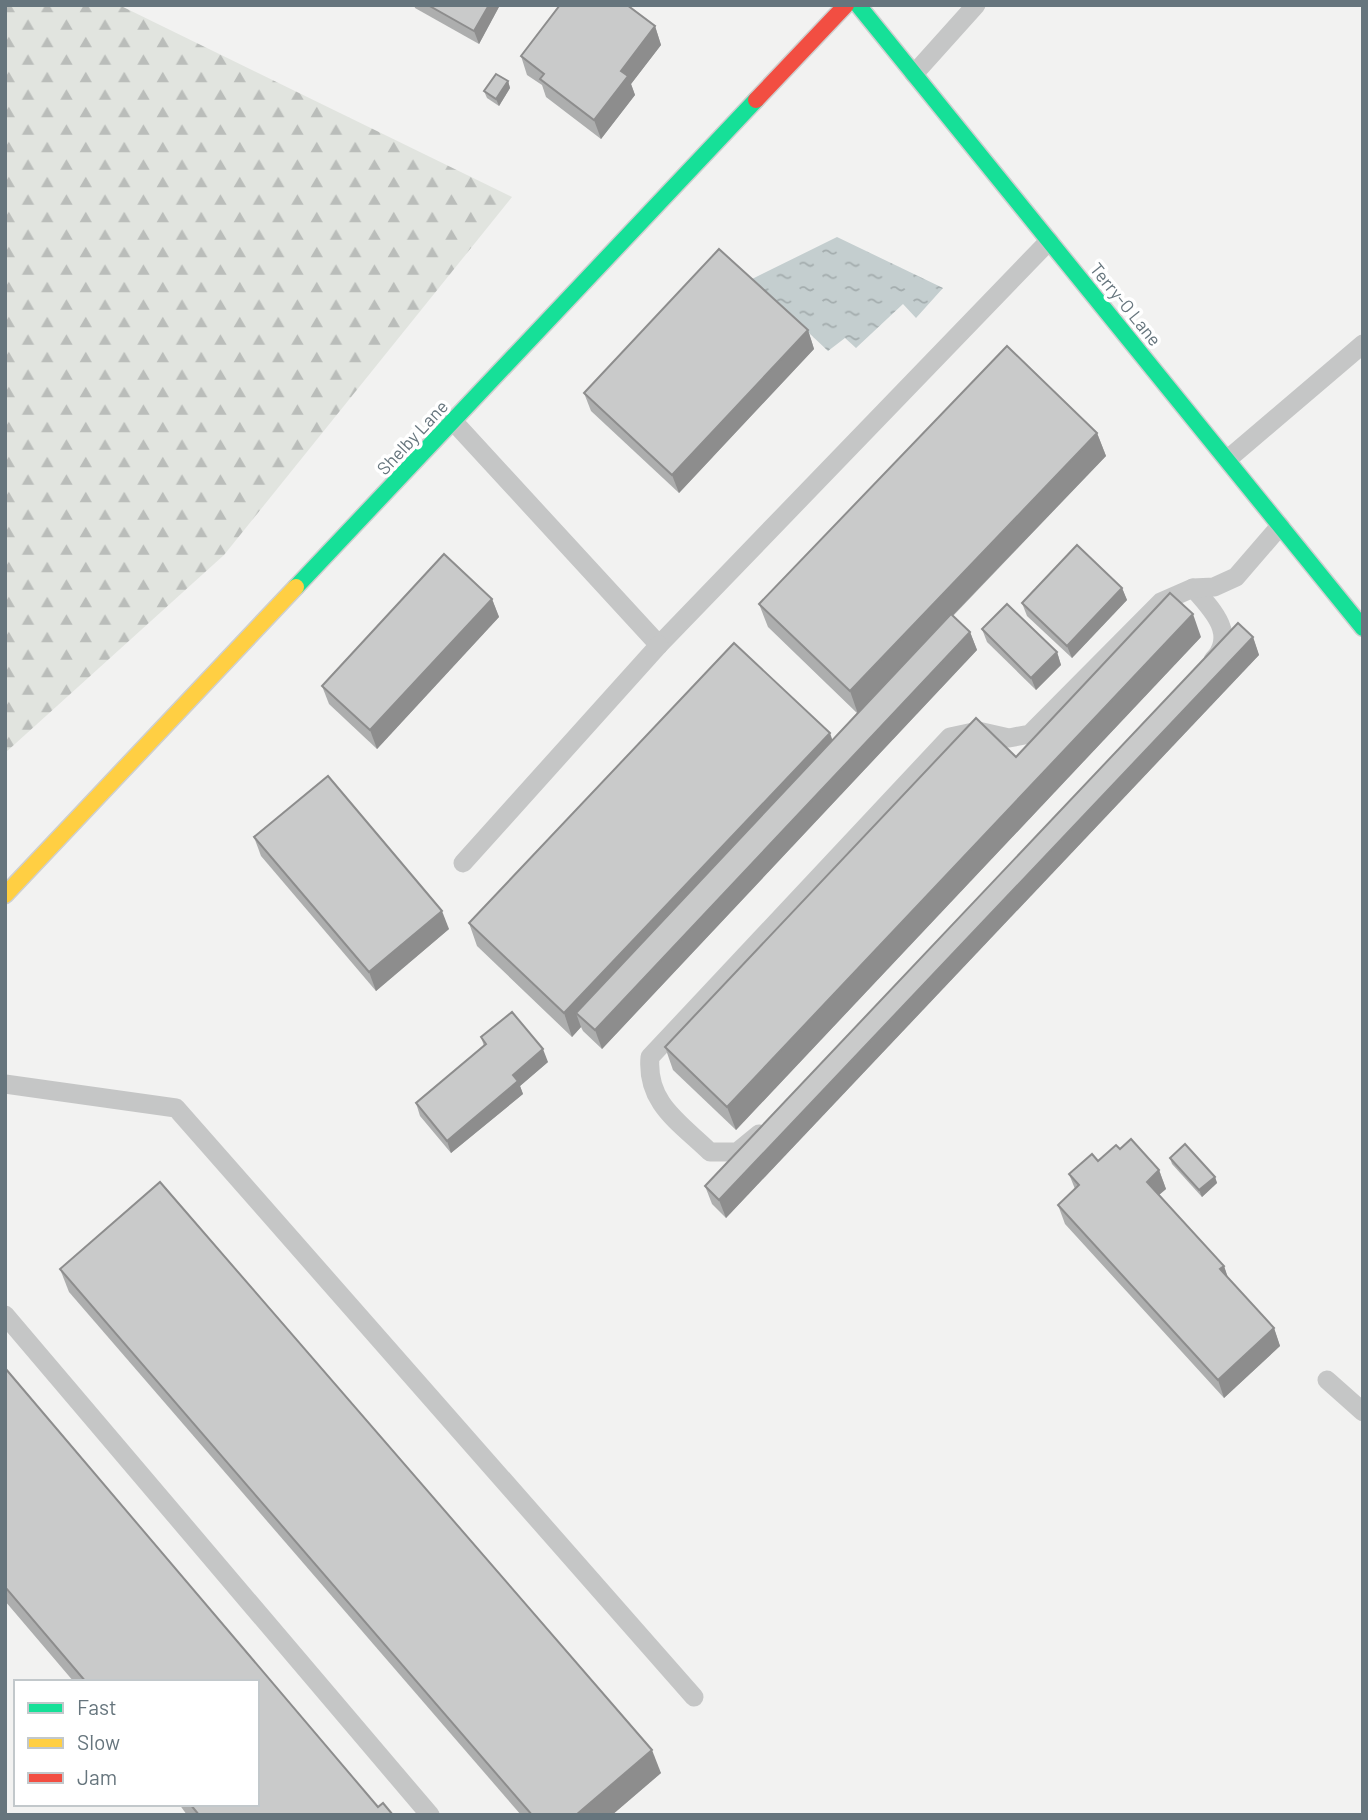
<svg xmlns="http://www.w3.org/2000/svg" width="1368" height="1820" font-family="Barlow,sans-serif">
<defs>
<pattern id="forest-firs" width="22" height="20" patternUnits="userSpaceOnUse" patternTransform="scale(1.75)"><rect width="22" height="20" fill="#e1e4df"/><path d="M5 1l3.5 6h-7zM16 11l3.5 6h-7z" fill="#babdba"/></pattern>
<pattern id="water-ripples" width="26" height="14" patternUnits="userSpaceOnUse" patternTransform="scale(1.75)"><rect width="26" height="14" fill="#c4cecf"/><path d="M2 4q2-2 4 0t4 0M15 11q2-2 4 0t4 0" fill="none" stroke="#a3acad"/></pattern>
</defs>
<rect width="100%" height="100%" fill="#f2f2f1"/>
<path fill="url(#forest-firs)" d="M5 5H119L512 197 224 555 5 753Z"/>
<path fill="url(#water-ripples)" d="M837 237 943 288 916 318 903 304 856 348 845 338 828 351 752 279Z"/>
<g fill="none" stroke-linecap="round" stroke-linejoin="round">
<defs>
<g id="fast">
<path d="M858 5 1363 628"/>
<path d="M296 587 756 100"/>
</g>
<path id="slow" d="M5 895 296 587"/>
<path id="jam" d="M756 100 846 5"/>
</defs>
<use href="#fast" stroke="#cecfcf" stroke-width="19"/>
<use href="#slow" stroke="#cecfcf" stroke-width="19"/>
<use href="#jam" stroke="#cecfcf" stroke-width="19"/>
<g stroke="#c5c6c6" stroke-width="19">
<path d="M914 74 976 5"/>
<path d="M453 421 659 645 1049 241"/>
<path d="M1228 459 1363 344"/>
<path d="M1193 588C1211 608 1238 635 1213 660"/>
<path d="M463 863 659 645"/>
<path d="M5 1084 176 1108 694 1697"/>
<path d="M759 1134 737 1152H710C679 1122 646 1103 650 1057L950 737 978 731 1009 738 1030 734 1161 602 1193 588 1214 587 1236 577 1280 526"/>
<path d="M5 1315 430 1815"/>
<path d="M1327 1380 1363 1412"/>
</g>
<use href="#fast" stroke="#16e098" stroke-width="16"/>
<use href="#slow" stroke="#ffcf43" stroke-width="16"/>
<use href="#jam" stroke="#f24e42" stroke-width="16"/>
</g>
<g fill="#adaeae">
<path d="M414 5H500L479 44 415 8Z"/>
<path d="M629 7 655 26 661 45 631 84 635 95 601 139 546 97 542 85 527 75 521 56Z"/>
<path d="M508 81 510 88 499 106 487 98 484 91Z"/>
<path d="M808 330 814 349 679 493 591 411 584 393Z"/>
<path d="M1097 433 1106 456 953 616 970 632 977 650 602 1049 583 1031 581 1027 572 1037 477 946 469 923 832 740 857 713 768 627 759 604Z"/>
<path d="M1122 588 1127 600 1072 658 1027 616 1022 603Z"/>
<path d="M492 599 499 617 377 749 329 704 322 686Z"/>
<path d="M982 629 1057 652 1061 665 1036 690 987 642Z"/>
<path d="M1201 637 736 1130 673 1070 665 1047 1016 757Z"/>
<path d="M1253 637 1259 655 726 1218 712 1204 705 1186Z"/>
<path d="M254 837 449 929 376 991 261 856Z"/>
<path d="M481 1037 548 1062 520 1086 523 1094 451 1153 420 1116 416 1103 484 1046Z"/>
<path d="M1170 1158 1215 1177 1217 1183 1202 1197 1172 1164Z"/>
<path d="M1098 1161 1159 1170 1166 1189 1159 1195 1224 1266 1228 1278 1274 1328 1280 1346 1224 1398 1065 1224 1058 1205 1075 1189 1069 1174Z"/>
<path d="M60 1269 661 1773 612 1815H521L69 1292Z"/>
<path d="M5 1368 378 1807 393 1815H187L179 1804H257V1682H74L5 1601Z"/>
</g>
<g fill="#8d8d8d">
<path d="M489 5H500L479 44 474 31Z"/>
<path d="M655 26 661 45 631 84 635 95 601 139 594 120 621 71Z"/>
<path d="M508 81 510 88 499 106 496 99Z"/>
<path d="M808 330 814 349 679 493 672 475Z"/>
<path d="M1097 433 1106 456 858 714 850 691Z"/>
<path d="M1122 588 1127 600 1072 658 1067 646Z"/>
<path d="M492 599 499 617 377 749 370 730Z"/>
<path d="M1193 614 1201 637 736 1130 727 1107Z"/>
<path d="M970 632 977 650 602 1049 595 1030Z"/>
<path d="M1253 637 1259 655 726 1218 719 1200Z"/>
<path d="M1057 652 1061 665 1036 690 1031 678Z"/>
<path d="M830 733 838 756 576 1013 581 1027 572 1037 564 1013Z"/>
<path d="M442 911 449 929 376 991 369 972Z"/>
<path d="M543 1049 548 1062 520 1086 523 1094 451 1153 447 1141 513 1075Z"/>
<path d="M1159 1170 1166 1189 1153 1200 1147 1182Z"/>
<path d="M1215 1177 1217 1183 1202 1197 1199 1190Z"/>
<path d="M1224 1266 1230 1284 1220 1269Z"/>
<path d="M1274 1328 1280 1346 1224 1398 1218 1380Z"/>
<path d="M652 1750 661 1773 612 1815H576Z"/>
</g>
<g fill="#c9caca" stroke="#8d8d8d" stroke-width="2">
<path d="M428 5H489L474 31Z"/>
<path d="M560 5H627L655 26 621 71 628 76 594 120 540 79 544 74 521 56Z"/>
<path d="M496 74 508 81 496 99 484 91Z"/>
<path d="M719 249 808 330 672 475 584 393Z"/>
<path d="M1007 346 1097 433 850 691 759 604Z"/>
<path d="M1077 545 1122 588 1067 646 1022 603Z"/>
<path d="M444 554 492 599 370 730 322 686Z"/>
<path d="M1170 593 1193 614 727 1107 665 1047 976 718 1016 757Z"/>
<path d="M1007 604 1057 652 1031 678 982 629Z"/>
<path d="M951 614 970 632 595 1030 576 1013Z"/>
<path d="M1238 623 1253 637 719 1200 705 1186Z"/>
<path d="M734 643 830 733 564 1013 469 923Z"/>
<path d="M328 776 442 911 369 972 254 837Z"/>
<path d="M512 1012 543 1049 513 1075 518 1081 447 1141 416 1103 486 1044 481 1037Z"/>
<path d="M1131 1139 1159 1170 1147 1182 1224 1266 1220 1269 1274 1328 1218 1380 1058 1205 1079 1185 1069 1174 1092 1154 1098 1161 1116 1145 1120 1149Z"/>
<path d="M1185 1144 1215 1177 1199 1190 1170 1158Z"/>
<path d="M160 1182 652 1750 576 1815H532L60 1269Z"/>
<path d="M5 1368 378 1807 383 1803 393 1815H199L190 1804H257V1682H86L5 1587Z"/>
</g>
<g text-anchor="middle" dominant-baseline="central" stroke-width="7" stroke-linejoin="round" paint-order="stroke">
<g font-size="18" fill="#66757d" stroke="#fff">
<text transform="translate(1126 304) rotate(51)">Terry-O Lane</text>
<text transform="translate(412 437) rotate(-47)">Shelby Lane</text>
</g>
</g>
<rect width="1368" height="1820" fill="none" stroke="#66757d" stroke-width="14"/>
<rect x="14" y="1680" width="245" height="126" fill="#ffffff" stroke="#c2c8cb" stroke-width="2"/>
<rect x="28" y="1703" width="35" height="10" fill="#16e098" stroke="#c2c8cb" stroke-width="2"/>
<text x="77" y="1715" font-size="21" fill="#66757d">Fast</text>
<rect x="28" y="1738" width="35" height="10" fill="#ffcf43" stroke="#c2c8cb" stroke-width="2"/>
<text x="77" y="1750" font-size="21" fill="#66757d">Slow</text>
<rect x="28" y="1773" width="35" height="10" fill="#f24e42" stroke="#c2c8cb" stroke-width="2"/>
<text x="77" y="1785" font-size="21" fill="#66757d">Jam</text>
</svg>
